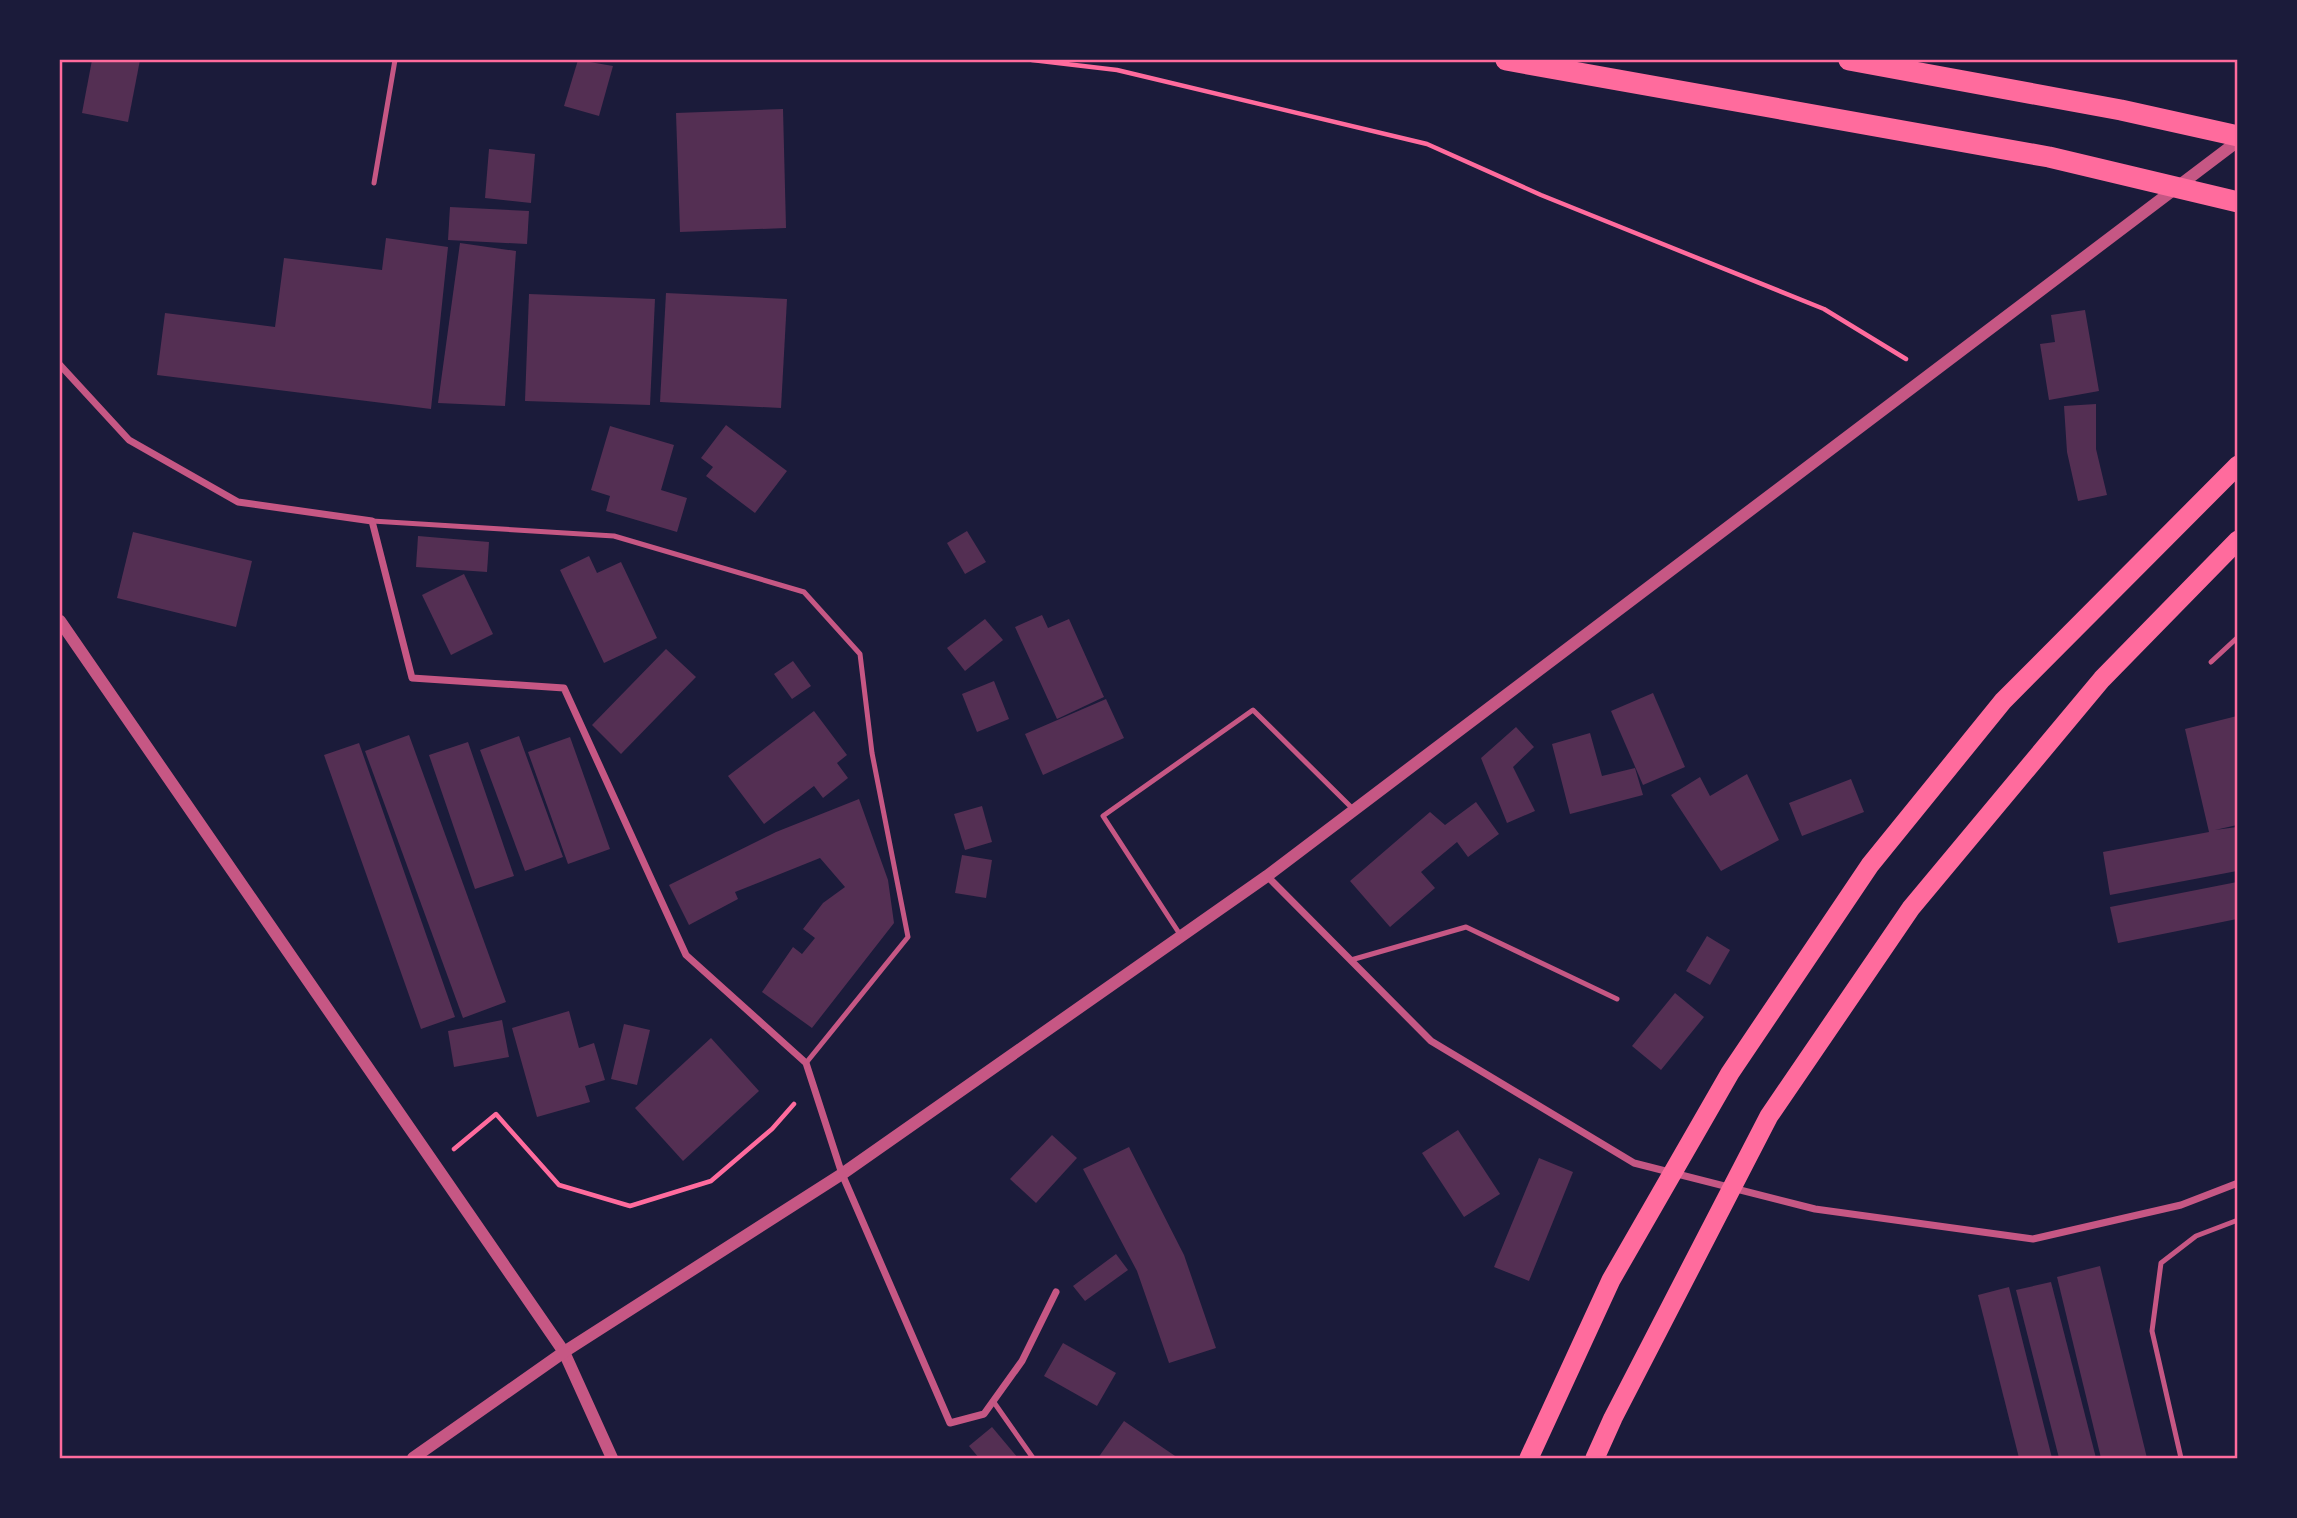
<svg xmlns="http://www.w3.org/2000/svg" width="2297" height="1518" font-family="'Alegreya Sans',sans-serif">
<rect width="100%" height="100%" fill="#1b1b3a"/>
<g fill="#542f53">
<path d="M92 60H140L128 122 82 113Z"/>
<path d="M578 60 613 66 599 116 564 106Z"/>
<path d="M783 109 786 228 680 232 676 113Z"/>
<path d="M489 149 535 154 531 203 485 198Z"/>
<path d="M450 207 529 211 527 244 448 240Z"/>
<path d="M386 238 448 247 431 409 157 375 165 313 275 327 284 258 382 270Z"/>
<path d="M460 243 516 251 505 406 438 403Z"/>
<path d="M666 293 787 299 781 408 660 402Z"/>
<path d="M529 294 655 299 650 405 525 401Z"/>
<path d="M2085 310 2099 391 2049 400 2040 344 2055 342 2051 315Z"/>
<path d="M2096 404V449L2107 495 2078 501 2067 452 2064 406Z"/>
<path d="M726 425 787 471 755 513 706 476 713 467 701 458Z"/>
<path d="M610 426 674 445 661 490 687 498 677 532 606 511 610 496 591 490Z"/>
<path d="M967 531 986 562 965 574 947 543Z"/>
<path d="M133 532 252 561 236 627 117 598Z"/>
<path d="M418 536 489 542 487 572 416 567Z"/>
<path d="M589 556 597 573 621 562 657 638 604 663 560 570Z"/>
<path d="M464 574 493 634 451 655 422 595Z"/>
<path d="M1042 615 1048 628 1069 619 1104 697 1057 719 1015 627Z"/>
<path d="M985 619 1003 640 965 671 947 648Z"/>
<path d="M666 649 696 677 621 754 592 725Z"/>
<path d="M793 661 811 686 792 699 774 674Z"/>
<path d="M994 681 1009 719 977 732 962 694Z"/>
<path d="M1653 693 1685 767 1643 785 1611 711Z"/>
<path d="M1106 699 1124 738 1043 775 1025 734Z"/>
<path d="M814 711 847 755 837 763 848 778 823 798 814 786 764 824 728 776Z"/>
<path d="M2237 716V825L2215 830 2237 827V871L2110 895 2103 852 2209 832 2185 729Z"/>
<path d="M1516 727 1534 747 1513 767 1535 811 1507 823 1481 758Z"/>
<path d="M1590 733 1602 776 1635 768 1643 795 1570 814 1552 744Z"/>
<path d="M409 735 506 1002 463 1018 365 751Z"/>
<path d="M519 736 563 857 525 871 480 750Z"/>
<path d="M570 737 610 849 568 864 528 752Z"/>
<path d="M468 742 514 876 475 889 429 755Z"/>
<path d="M359 743 455 1017 421 1029 324 755Z"/>
<path d="M1747 774 1779 840 1721 871 1671 795 1700 777 1710 796Z"/>
<path d="M1851 779 1864 812 1802 836 1789 803Z"/>
<path d="M859 799 888 880 894 923 812 1028 762 992 793 947 802 954 815 938 803 929 823 903 845 887 820 858 735 892 738 899 689 925 669 885 776 832Z"/>
<path d="M1476 802 1499 834 1468 857 1457 842 1421 872 1435 888 1390 927 1350 881 1430 812 1445 825Z"/>
<path d="M982 806 992 842 965 850 954 814Z"/>
<path d="M962 855 992 860 986 898 955 893Z"/>
<path d="M2237 882V919L2118 943 2110 907Z"/>
<path d="M1707 936 1730 950 1710 985 1686 971Z"/>
<path d="M1675 993 1704 1017 1661 1070 1632 1046Z"/>
<path d="M569 1011 579 1048 594 1043 605 1080 585 1086 590 1102 537 1117 512 1028Z"/>
<path d="M502 1020 509 1057 454 1067 448 1031Z"/>
<path d="M624 1024 650 1030 637 1085 611 1079Z"/>
<path d="M711 1038 759 1091 683 1161 635 1108Z"/>
<path d="M1458 1130 1500 1194 1464 1217 1422 1153Z"/>
<path d="M1052 1135 1077 1158 1036 1203 1010 1179Z"/>
<path d="M1129 1147 1184 1255 1216 1348 1169 1363 1137 1271 1083 1169Z"/>
<path d="M1539 1158 1573 1172 1529 1281 1494 1267Z"/>
<path d="M1116 1254 1128 1270 1085 1301 1073 1286Z"/>
<path d="M2100 1266 2147 1458H2101L2057 1277Z"/>
<path d="M2051 1282 2096 1458H2059L2016 1290Z"/>
<path d="M2009 1287 2052 1458H2019L1978 1295Z"/>
<path d="M1063 1343 1116 1373 1097 1406 1044 1376Z"/>
<path d="M1124 1421 1178 1458H1098Z"/>
<path d="M992 1427 1018 1458H979L969 1446Z"/>
</g>
<g fill="none" stroke-linecap="round" stroke-linejoin="round">
<g stroke="#ff6b9d" stroke-width="4.5">
<path d="M1032 60 1117 70 1427 144 1541 195 1824 309 1906 359"/>
<path d="M454 1149 496 1114 559 1185 630 1206 711 1181 772 1129 794 1104"/>
</g>
<g stroke="#c65784" stroke-width="5">
<path d="M374 183 395 60"/>
<path d="M372 521 614 536 804 592 860 654 872 753 908 937 806 1063"/>
<path d="M2211 662 2238 637"/>
<path d="M1181 936 1103 816 1253 710 1354 810"/>
<path d="M1351 960 1466 927 1617 999"/>
<path d="M993 1401 1033 1458"/>
<path d="M2181 1458 2152 1331 2161 1263 2196 1236 2238 1220"/>
</g>
<g stroke="#c65784" stroke-width="7">
<path d="M60 365 129 440 238 502 372 521 412 678 564 688 686 955 806 1063 842 1174 950 1423 984 1414 1022 1361 1056 1292"/>
<path d="M1267 876 1431 1041 1634 1163 1815 1209 2033 1239 2181 1205 2238 1183"/>
</g>
<g stroke="#c65784" stroke-width="12">
<path d="M60 621 564 1352 612 1458"/>
<path d="M413 1458 564 1352 842 1174 1267 876 2238 141"/>
</g>
<g stroke="#ff6b9d" stroke-width="19">
<path d="M1529 1458 1611 1280 1730 1073 1870 865 2003 701 2238 465"/>
<path d="M1595 1458 1613 1418 1769 1116 1911 908 2102 679 2238 540"/>
</g>
<g stroke="#ff6b9d" stroke-width="21">
<path d="M1506 60 2049 157 2238 202"/>
<path d="M1849 60 2121 110 2238 136"/>
</g>
</g>
<rect width="2297" height="1518" fill="none" stroke="#1b1b3a" stroke-width="122"/>
<rect x="61" y="61" width="2175" height="1396" fill="none" stroke="#ff6b9d" stroke-width="2.5"/>
</svg>
